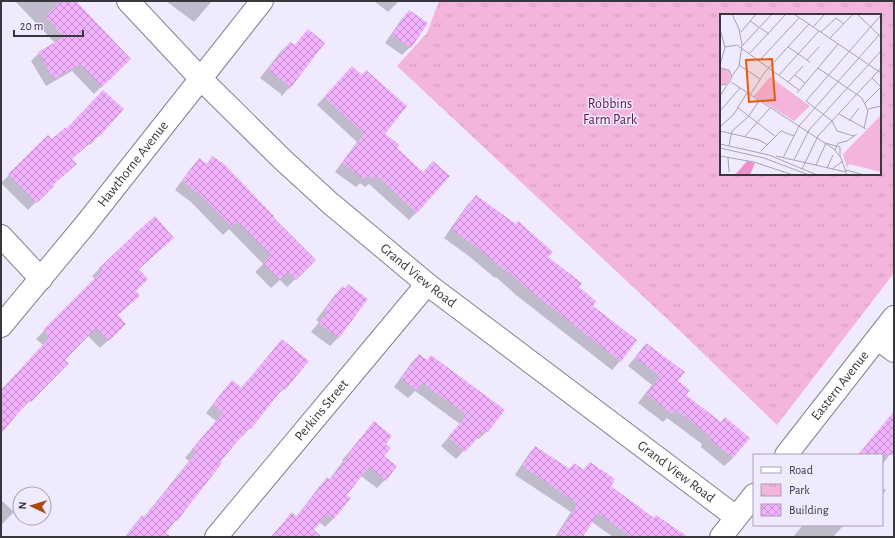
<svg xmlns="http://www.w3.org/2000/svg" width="895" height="538" font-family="'Alegreya Sans',sans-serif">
<defs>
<pattern id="park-tufts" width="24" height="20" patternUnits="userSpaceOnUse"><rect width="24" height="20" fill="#f3b5db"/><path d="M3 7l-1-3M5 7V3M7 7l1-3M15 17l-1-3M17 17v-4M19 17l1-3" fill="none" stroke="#d19cbd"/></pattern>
<pattern id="building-cross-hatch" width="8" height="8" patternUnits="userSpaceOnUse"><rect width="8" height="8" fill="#f1b1fe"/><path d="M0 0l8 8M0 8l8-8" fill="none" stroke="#c491cf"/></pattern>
</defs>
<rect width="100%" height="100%" fill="#f0eafe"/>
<path fill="url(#park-tufts)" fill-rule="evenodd" d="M439 1H894V273L777 425 679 330 397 66 427 33ZM721 15H880V174H721Z"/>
<g fill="#0003">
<path d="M15 1H75L130 59 94 94 72 71 46 86 31 61 39 53 55 43Z"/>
<path d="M166 1H212L194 22Z"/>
<path d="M374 1H399L388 12Z"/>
<path d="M409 11 410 47 402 55 385 43 401 20Z"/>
<path d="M308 30 324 43 288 89 281 97V94L260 78 281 51 290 43 294 46Z"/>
<path d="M345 75 383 134 395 148 423 173 417 212 409 220 369 184 365 187 360 183 356 187 335 172 357 142 317 105Z"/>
<path d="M123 109 90 145 89 144 71 159 52 186 28 210 1 183 48 136 52 141 67 130Z"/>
<path d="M213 158 315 260 287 287 280 280 271 288 255 272 263 264 229 229 223 235 191 202 175 190 191 168 199 160 205 165Z"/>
<path d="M476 196 547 257 577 287 591 306 636 340 620 361 612 370 516 295 496 277 495 278 470 257 444 238 467 205Z"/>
<path d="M100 268 138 270 134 291 117 316 125 324 100 348 88 336 64 360 68 363 22 409 21 408 1 432V391L43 345 36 339 95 279 92 276Z"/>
<path d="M348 285 367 299 338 338 330 346 311 332 319 322 316 320 334 296 342 288 344 289Z"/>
<path d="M282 340 308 361 284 389 275 397 250 428 242 437 241 436 219 462 161 537H125L134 525 142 516 144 517 189 461 185 458 216 421 206 413 224 390 232 381 241 388Z"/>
<path d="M646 344 676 381 685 395 733 458 724 466 701 447 702 444 667 418 663 422 638 403 652 385 628 366Z"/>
<path d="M419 355 503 410 487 431 479 439 477 437 456 459 441 446 460 424 415 391 408 398 394 387 411 363Z"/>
<path d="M894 412V455L891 453 882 465V455H858Z"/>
<path d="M374 423 384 444 383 456 385 480 377 488 361 476 346 495 350 498 333 519 325 527 319 522 307 537H271L292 513 296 517 319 487 327 479 329 480 343 461 342 460Z"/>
<path d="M535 447 569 469 574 464 583 470 590 463 609 486 654 518 666 537H613L592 522 582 537H555L571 512 515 475 528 455Z"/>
<path d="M882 488 886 490 882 496Z"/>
<path d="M1 500 14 512 1 525Z"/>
<path d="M803 525H844L833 537H793Z"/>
</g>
<g fill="url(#building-cross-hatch)">
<path d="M61 1H76L131 59 102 87 80 64 54 79 38 52 64 37 45 16Z"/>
<path d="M409 10 428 23 411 48 392 35Z"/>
<path d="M308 29 325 43 289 90V86L268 70 290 42 295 45Z"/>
<path d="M352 66 362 75 366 70 407 106 385 134 399 144 397 148 423 172 433 161 450 176 417 213 377 176 374 180 368 175 365 180 342 163 364 134 324 97Z"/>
<path d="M103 90 124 109 99 137 98 136 72 159 77 164 53 185 54 186 37 203 8 174 48 135 52 139 66 127 67 128Z"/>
<path d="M212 156 224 164 274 216 273 217 316 260 296 280 289 272 280 280 263 263 271 255 238 222 232 227 199 194 182 181 199 158 207 164Z"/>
<path d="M476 195 516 224 518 221 553 252 548 257 582 283 579 287 596 301 593 306 637 340 621 362 524 286 505 269 504 270 479 249 451 229Z"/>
<path d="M155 216 174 238 139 269 148 279 136 291 140 296 118 315 126 324 109 341 96 328 65 360 69 363 31 402 29 400 1 434V390L50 337 43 330 102 271 99 268 133 236V235Z"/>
<path d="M348 284 368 299 339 338 319 324 326 313 324 311 342 286 345 289Z"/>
<path d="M282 339 309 361 285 390 283 388 251 429 249 428 220 462 222 463 177 521 176 520 166 533 171 537H126L142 515 145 517 196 453 192 449 223 413 213 404 232 380 242 388Z"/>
<path d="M646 343 685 372 678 381 690 390 686 395 721 422 725 417 750 438 733 458 708 438 710 436 676 410 672 414 646 394 660 376 635 358Z"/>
<path d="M419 354 427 360 431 355 505 410 488 432 485 430 465 452 448 437 467 415 422 383 417 390 401 379Z"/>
<path d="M894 411V455H858Z"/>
<path d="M374 421 392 436 386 444 391 448 384 456 397 466 386 481 369 467 347 495 351 498 334 519 327 514 314 530 322 537H271L292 512 297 517 327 477 330 480 351 452 350 451Z"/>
<path d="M535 446 570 469 574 463 584 470 590 462 615 479 611 486 654 518 656 515 688 537H631L598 513 583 537H557L578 504 522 466Z"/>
</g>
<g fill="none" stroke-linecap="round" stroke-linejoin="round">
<defs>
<g id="minor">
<path id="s1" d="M128 1 200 78 283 160 330 203 427 284 736 517"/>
<path d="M1 236 41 279"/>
<path id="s2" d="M1 326 85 225 262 1"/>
<path d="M878 339 894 351"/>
<path id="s3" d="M786 455 894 317"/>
<path id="s4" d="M216 537 427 284"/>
<path d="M721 537 754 495"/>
</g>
</defs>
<use href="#minor" stroke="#857f91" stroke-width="24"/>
<use href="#minor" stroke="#fff" stroke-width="22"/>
</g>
<g text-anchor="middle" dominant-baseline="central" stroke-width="3" stroke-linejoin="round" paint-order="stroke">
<g font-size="14" fill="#62164c" stroke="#f0eafe">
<text x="610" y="104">Robbins<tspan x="610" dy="16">Farm Park</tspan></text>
</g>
<g font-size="14" fill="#39373e" stroke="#f0eafe">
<text stroke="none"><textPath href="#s2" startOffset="209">Hawthorne Avenue</textPath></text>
<text stroke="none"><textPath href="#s1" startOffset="400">Grand View Road</textPath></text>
<text stroke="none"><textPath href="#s3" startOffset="88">Eastern Avenue</textPath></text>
<text stroke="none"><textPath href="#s4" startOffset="165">Perkins Street</textPath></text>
<text stroke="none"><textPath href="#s1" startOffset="724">Grand View Road</textPath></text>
</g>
</g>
<g transform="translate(720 14)">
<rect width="161" height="161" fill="#f0eafe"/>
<path d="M27 147 35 149 30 161H15Z" fill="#eb94cb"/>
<path d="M3 54 9 57 11 63 7 70H0V55ZM50 63 90 92 74 107 34 82ZM161 101V158L129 150 127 154 123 140Z" fill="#f3b5db"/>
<path fill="none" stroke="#a7a2b1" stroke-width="1" d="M12 0 19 15 22 31 19 52 12 62M74 0 161 59M137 0 161 23M30 7 49 20M93 13 105 0M0 15 5 33 0 51M21 18 36 0M101 18 116 4 124 10M110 24 133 0M22 32 52 0M5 33 17 31 79 76M68 33 90 48M29 40 66 0M87 46 99 33M39 47 79 4M19 51 40 65M0 54 9 56 12 63 8 70 0 71M98 54 142 84 148 97 144 114M59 61 99 17M75 61 85 69M152 64 161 73M11 68 114 135 121 144 127 161M68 68 83 52M77 79 118 30M30 81 45 58 89 10M0 82 7 71M144 90 161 73M17 93 56 123M148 95 161 92M0 97 20 74M119 100 146 115M129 107 139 94M0 113 14 100 27 79M0 117 39 126 48 131M25 122 50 94M134 122 117 117 112 107 86 87 161 1M105 129 120 133V143M0 130 49 141 97 161M9 132 12 117 28 103 39 87M0 134 44 144 89 161M115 136 118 129 127 127 137 120M41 137 61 117 74 122M0 142 34 148 73 161M56 142 126 158M8 143 9 158M63 144 79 112 159 21M74 146 89 116 161 37M96 151 106 129M107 154 113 141M82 155 98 122 161 54M112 155 123 147M126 156 144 161"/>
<path fill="#e8590c" fill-opacity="0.15" stroke="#e8590c" stroke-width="2" d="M52 45 55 86 29 88 26 46Z"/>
<rect width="161" height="161" fill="none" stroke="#39373e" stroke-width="2"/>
</g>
<rect width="895" height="538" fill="none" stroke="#39373e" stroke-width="4"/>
<rect x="753" y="454" width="130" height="72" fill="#f0eafe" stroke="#a7a2b1"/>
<rect x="761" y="467" width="20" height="6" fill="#ffffff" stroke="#a7a2b1"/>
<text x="789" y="474" font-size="12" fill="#39373e">Road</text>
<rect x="761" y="484" width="20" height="12" fill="url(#park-tufts)" stroke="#a7a2b1"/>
<text x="789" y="494" font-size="12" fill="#39373e">Park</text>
<rect x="761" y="504" width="20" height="12" fill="url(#building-cross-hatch)" stroke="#a7a2b1"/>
<text x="789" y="514" font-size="12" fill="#39373e">Building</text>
<g transform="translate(32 506) rotate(274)"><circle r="19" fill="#f0eafe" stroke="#a7a2b1"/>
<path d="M0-3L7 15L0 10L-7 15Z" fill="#ab480e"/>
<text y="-6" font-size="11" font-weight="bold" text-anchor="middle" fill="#39373e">N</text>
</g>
<path d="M14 30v6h69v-6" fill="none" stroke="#39373e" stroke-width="2"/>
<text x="20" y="30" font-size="12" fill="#39373e" stroke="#f0eafe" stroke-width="3" paint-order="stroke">20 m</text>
</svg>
